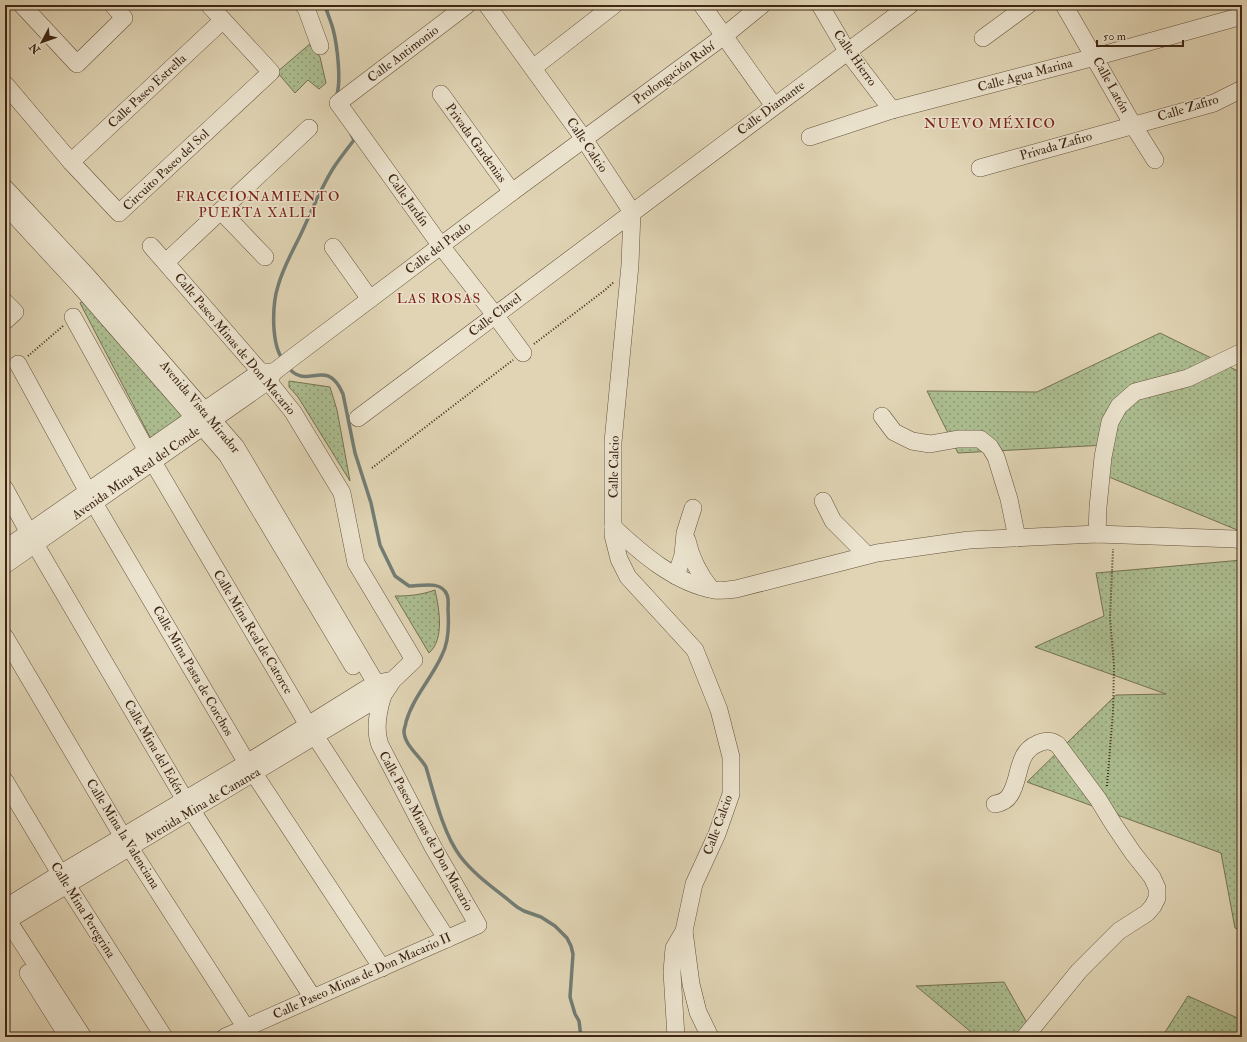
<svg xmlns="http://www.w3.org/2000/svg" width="1247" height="1042" font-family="'IM FELL Double Pica',serif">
<defs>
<pattern id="park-dots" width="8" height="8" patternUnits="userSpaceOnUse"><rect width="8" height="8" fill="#acbe91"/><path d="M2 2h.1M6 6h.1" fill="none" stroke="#8d9a75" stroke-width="1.8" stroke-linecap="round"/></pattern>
</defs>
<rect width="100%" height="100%" fill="#e0d4b4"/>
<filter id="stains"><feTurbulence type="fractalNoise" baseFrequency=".005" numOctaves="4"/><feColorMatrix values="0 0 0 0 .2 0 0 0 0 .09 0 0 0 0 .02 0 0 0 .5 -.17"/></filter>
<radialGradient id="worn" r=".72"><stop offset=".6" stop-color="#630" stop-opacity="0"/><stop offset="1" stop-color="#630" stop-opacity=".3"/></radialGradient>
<g fill="url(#park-dots)" stroke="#757252">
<path d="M311 43 320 57 326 83 319 89 308 80 295 93 277 72Z"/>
<path d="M83 301 183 416 151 439 80 303Z"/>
<path d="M1160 333 1242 373V532L1109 477 1106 445 958 453 927 391 1037 392Z"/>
<path d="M289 381 330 387 337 410 350 481 298 397 289 387Z"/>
<path d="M1242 560V932L1235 928 1221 853 1027 782 1116 695 1166 694 1035 647 1104 616 1096 573Z"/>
<path d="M435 590C439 608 445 639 429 653L395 596C409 596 421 595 435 590Z"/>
<path d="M1004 982 1035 1037H977L916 986Z"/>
<path d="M1188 996 1242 1020V1037H1162Z"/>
</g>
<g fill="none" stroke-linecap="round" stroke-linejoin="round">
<g stroke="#737d75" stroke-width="3.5">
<path d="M325 5C327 13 331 21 333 29 337 44 342 83 336 97"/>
<path d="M283 360C271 344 272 305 278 286 283 268 292 252 300 236 311 213 320 189 334 167 340 158 347 149 354 140L351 134"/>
<path d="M288 367C307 392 326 355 343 394L355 453 371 503 380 545 395 576 409 586C420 586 442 580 447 595 449 599 448 605 448 610 449 624 449 642 442 655 432 678 413 697 406 722 406 725 404 728 404 731 404 745 420 756 426 767 434 794 443 833 460 856 475 876 498 891 517 907L524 911 541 917 555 926 567 938 571 946 573 954 570 997 575 1014 579 1021 581 1037"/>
</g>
<defs>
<g id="minor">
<path d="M22 5 77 64 124 18 113 5"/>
<path d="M303 5 306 8 320 46"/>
<path d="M467 5 338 103 441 246 495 315 523 353"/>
<path d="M487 5 584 139 632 212 630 265 613 442V535L619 559 628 577 695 650 719 710 731 757V794L717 834 694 884 684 931 674 948 672 972 676 1037"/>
<path d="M702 5 774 106"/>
<path d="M820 5 847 51 892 110"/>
<path d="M1064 5 1133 125 1155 160"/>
<path d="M983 38 1028 5"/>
<path d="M533 68 614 5"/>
<path d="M5 84 71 162 119 213 271 72 209 5"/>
<path d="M441 94 512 192"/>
<path d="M810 137 892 110 1095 57 1242 16"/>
<path d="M71 162 223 20"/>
<path d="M980 168 1214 103 1242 89"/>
<path d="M5 188 88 277 236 447 383 695"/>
<path d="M5 205 79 285 227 455 353 666"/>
<path d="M221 211 265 257"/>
<path d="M333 247 370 299"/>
<path d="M166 262 309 128"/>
<path d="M5 302 15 312 5 321"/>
<path d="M73 317 153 462 308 725 447 939"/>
<path d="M18 364 94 503 247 763 382 968"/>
<path d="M882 416 894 432 912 441 930 444 958 439H980L990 447 996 457 1009 499 1017 538"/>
<path d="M358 418 910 5"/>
<path d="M5 489 35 544 185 800 313 998"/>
<path d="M823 501 833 521 867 555"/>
<path d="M613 527C641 553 675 583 714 590 721 591 729 590 736 589L877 553 969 540 1097 534 1235 539 1242 540"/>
<path d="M1097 534 1098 507 1103 457 1110 422 1119 406 1135 392 1188 378 1242 352"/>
<path d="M687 540C691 559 699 574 711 589"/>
<path d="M5 549 260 372H272"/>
<path d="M5 565 268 381 274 372 292 358 512 192 724 36 762 5"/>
<path d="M676 576 683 555 685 533 693 508"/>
<path d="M5 637 123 837 246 1028"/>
<path d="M5 781 67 885 164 1037"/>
<path d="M995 804C1001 803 1007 800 1010 795 1021 778 1016 753 1037 744 1045 740 1051 740 1058 745L1098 799 1114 825 1133 853 1152 877 1157 888V898L1153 906 1147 913 1119 931 1079 971 1025 1037"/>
<path d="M5 908 60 874 247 763 366 689 377 683 388 681"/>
<path d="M5 916 83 1037"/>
<path d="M5 922 383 695 393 680 414 660 356 563 342 493 293 412 265 377 151 246"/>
<path d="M684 931 691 984 698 1012 710 1037"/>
<path d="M28 973 68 1037"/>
<path d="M225 1037 478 925 433 847 380 745C374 729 378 711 383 695"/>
</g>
</defs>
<use href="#minor" stroke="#66523c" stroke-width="18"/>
<g stroke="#3e2614" stroke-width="2" stroke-dasharray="1 2" stroke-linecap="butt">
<path d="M534 344 605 290 614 282"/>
<path d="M28 356 63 326"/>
<path d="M372 468 513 360"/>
<path d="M1107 786 1113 712 1114 666 1110 618 1113 549"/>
</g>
<use href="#minor" stroke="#ebe3ce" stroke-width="17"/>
</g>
<g text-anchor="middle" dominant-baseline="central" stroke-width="3" stroke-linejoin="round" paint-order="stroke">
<g font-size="13" fill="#3e2614" stroke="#ebe3ce">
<text transform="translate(403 54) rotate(-37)">Calle Antimonio</text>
<text transform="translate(855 58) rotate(55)">Calle Hierro</text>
<text transform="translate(674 73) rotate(-36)">Prolongación Rubí</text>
<text transform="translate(1025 75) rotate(-15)">Calle Agua Marina</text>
<text transform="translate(1111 85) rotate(61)">Calle Latón</text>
<text transform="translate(147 91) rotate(-43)">Calle Paseo Estrella</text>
<text transform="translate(771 108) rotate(-37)">Calle Diamante</text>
<text transform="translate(1188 108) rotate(-17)">Calle Zafiro</text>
<text transform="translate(476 143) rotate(54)">Privada Gardenias</text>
<text transform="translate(587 145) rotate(56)">Calle Calcio</text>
<text transform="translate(1056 146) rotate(-16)">Privada Zafiro</text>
<text transform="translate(166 170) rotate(-43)">Circuito Paseo del Sol</text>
<text transform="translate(408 200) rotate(54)">Calle Jardín</text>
<text transform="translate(438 248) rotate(-37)">Calle del Prado</text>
<text transform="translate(495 315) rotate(-37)">Calle Clavel</text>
<text transform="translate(235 344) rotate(50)">Calle Paseo Minas de Don Macario</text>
<text transform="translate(200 407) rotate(50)">Avenida Vista Mirador</text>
<text transform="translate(614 467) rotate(-89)">Calle Calcio</text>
<text transform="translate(136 473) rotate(-35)">Avenida Mina Real del Conde</text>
<text transform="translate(253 632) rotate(59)">Calle Mina Real de Catorce</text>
<text transform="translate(193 671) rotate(60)">Calle Mina Pasta de Corchos</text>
<text transform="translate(154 747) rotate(60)">Calle Mina del Edén</text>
<text transform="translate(202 805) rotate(-31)">Avenida Mina de Cananea</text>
<text transform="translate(718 825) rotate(-70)">Calle Calcio</text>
<text transform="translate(426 831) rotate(61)">Calle Paseo Minas de Don Macario</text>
<text transform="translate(123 834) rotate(58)">Calle Mina la Valenciana</text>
<text transform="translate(83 910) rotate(58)">Calle Mina Peregrina</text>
<text transform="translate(362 976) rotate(-24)">Calle Paseo Minas de Don Macario II</text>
</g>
<g font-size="14" letter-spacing="1" fill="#7a1f14" stroke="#ebe3ce">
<text x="990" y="123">NUEVO MÉXICO</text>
<text x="258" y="196">FRACCIONAMIENTO<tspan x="258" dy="16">PUERTA XALLI</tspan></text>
<text x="439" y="298">LAS ROSAS</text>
</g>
</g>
<rect width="1247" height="1042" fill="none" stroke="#e0d4b4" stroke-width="20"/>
<rect x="6" y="6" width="1235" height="1030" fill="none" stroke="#3e2614" stroke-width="2"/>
<rect x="10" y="10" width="1227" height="1022" fill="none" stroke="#3e2614"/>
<g transform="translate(42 42) rotate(229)" stroke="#ebe3ce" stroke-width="3" paint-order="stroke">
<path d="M0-3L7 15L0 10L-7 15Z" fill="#3e2614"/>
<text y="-6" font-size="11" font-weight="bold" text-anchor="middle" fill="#3e2614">N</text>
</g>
<path d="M1097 40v6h86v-6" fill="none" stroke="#3e2614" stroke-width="2"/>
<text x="1103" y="40" font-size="12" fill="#3e2614" stroke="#ebe3ce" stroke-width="3" paint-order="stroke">50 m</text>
<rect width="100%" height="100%" filter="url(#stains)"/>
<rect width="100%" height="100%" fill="url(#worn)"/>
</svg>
